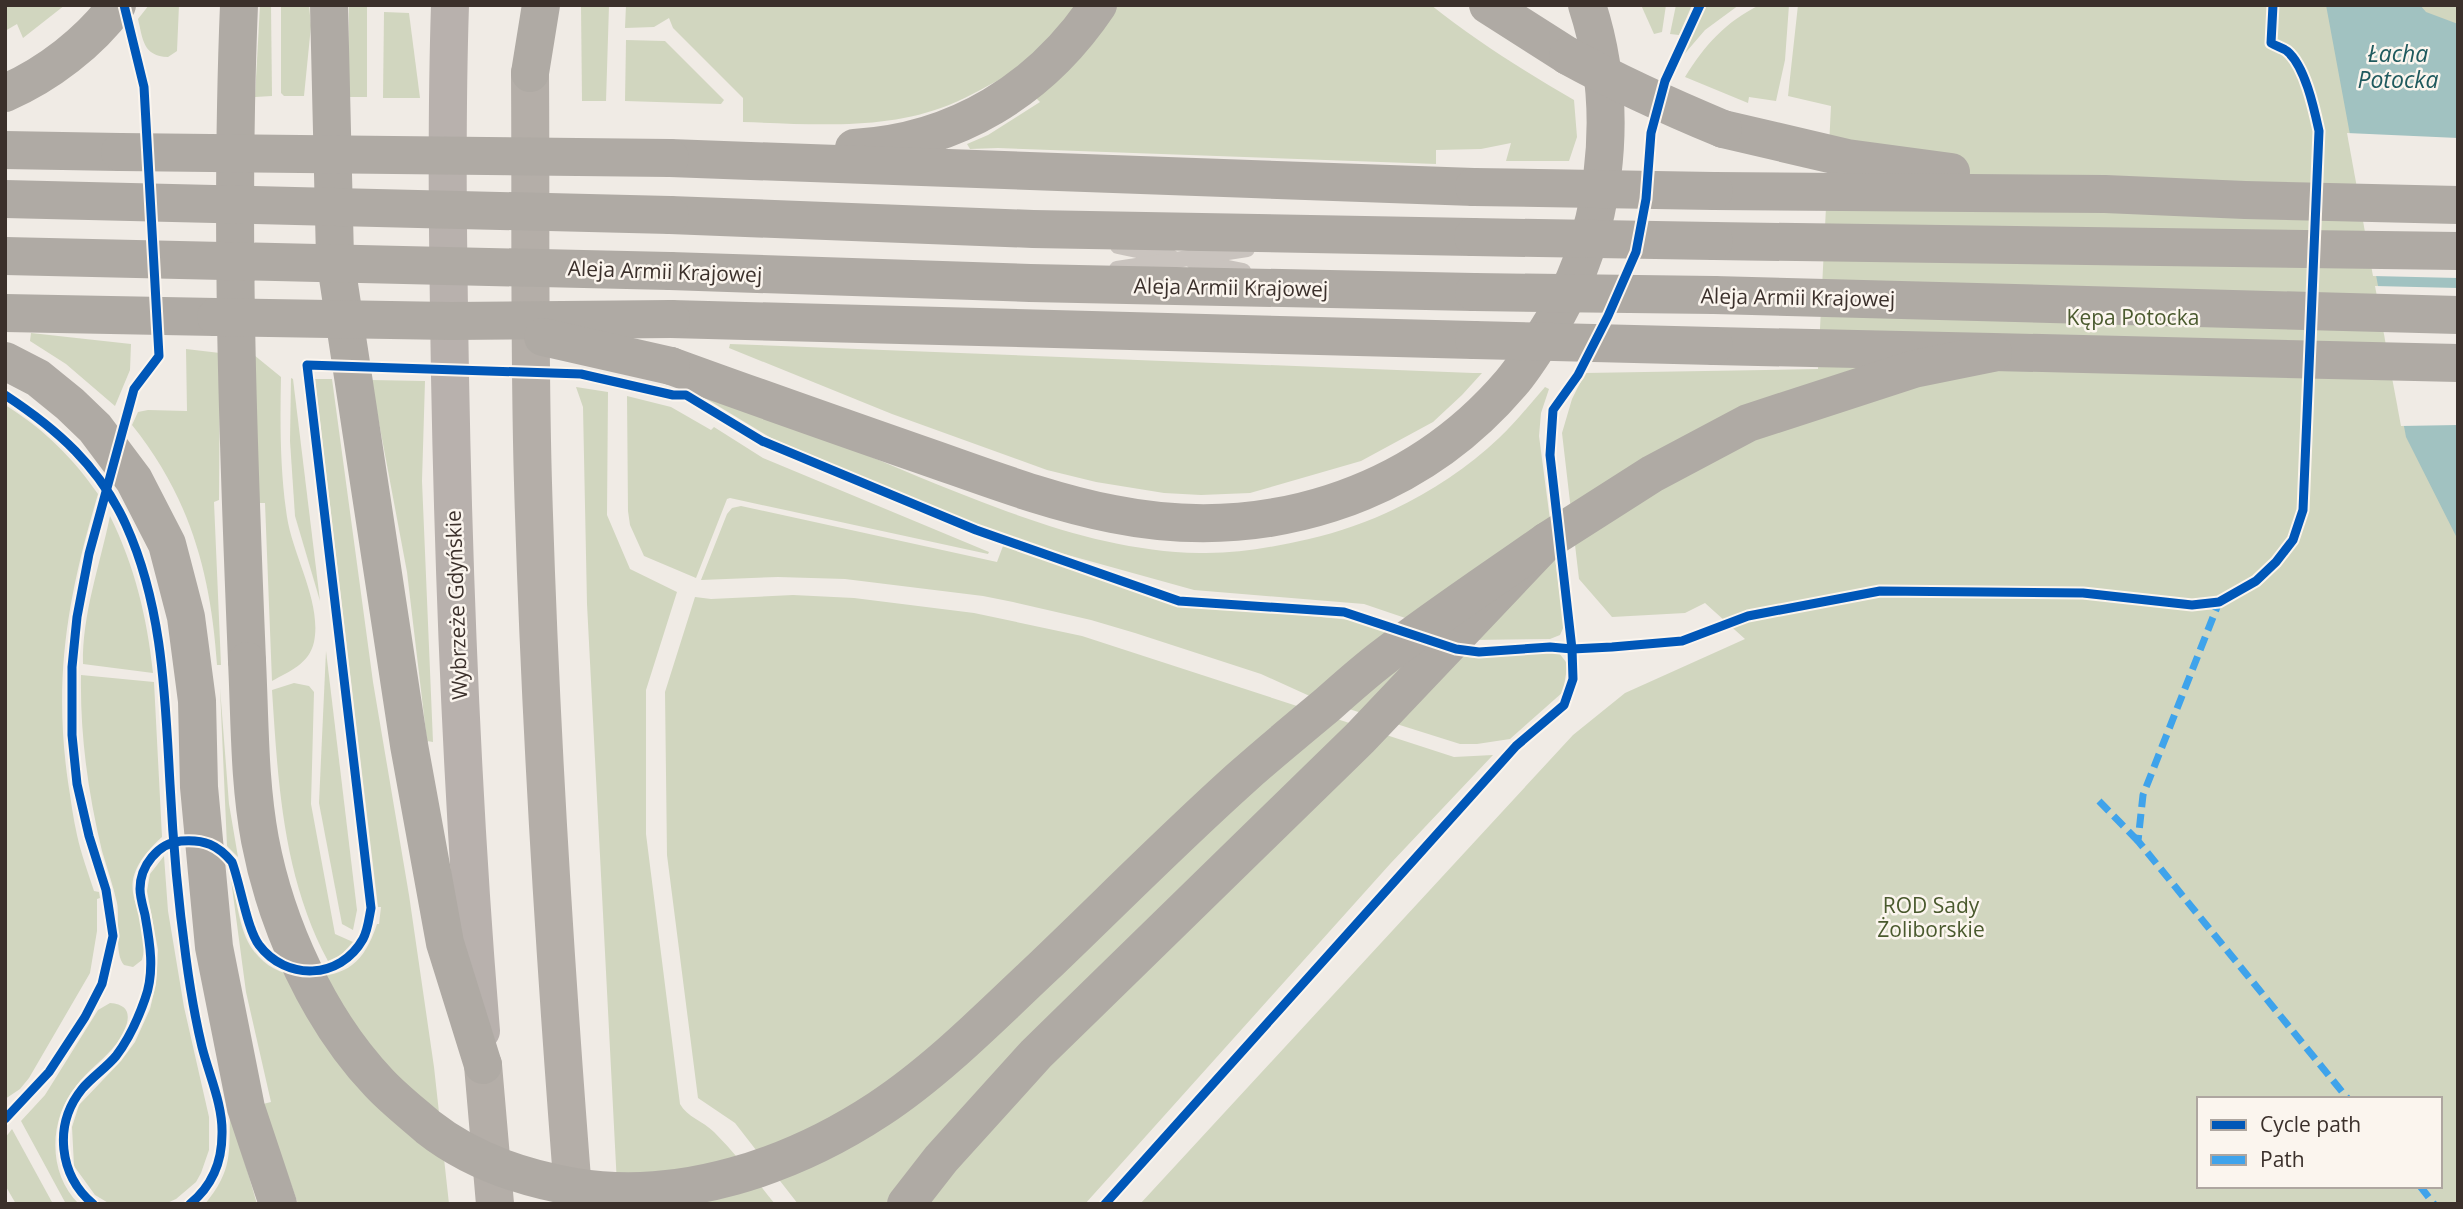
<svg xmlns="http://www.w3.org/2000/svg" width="2463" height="1209" font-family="'Open Sans',sans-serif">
<rect width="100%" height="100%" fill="#f0ebe5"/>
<g fill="#d1d6bf" fill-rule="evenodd">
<path d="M5 5H65L23 38 17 24 5 31Z"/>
<path d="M149 5H179L177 51 168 57C143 56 143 40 138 19Z"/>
<path d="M260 5H271L272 96 255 97Z"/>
<path d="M281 5H309L311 26 304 96H284L281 93Z"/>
<path d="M349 5H367V97H348Z"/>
<path d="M581 5H609L606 101H582Z"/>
<path d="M626 5H1431C1476 41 1524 71 1574 100L1577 137 1569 161H1506L1511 143 1481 149 1436 150V164L998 148 970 149 967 144 988 135 1040 102 1011 73C991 84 971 96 949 105 884 131 811 124 743 122V98L673 28 669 18 654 27 625 28Z"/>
<path d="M1641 5H1666L1662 32 1654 34Z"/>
<path d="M1676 5H1692L1679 35 1670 34Z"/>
<path d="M1705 5H1739L1705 30 1681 58Z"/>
<path d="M1760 5H1789L1785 60 1776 101 1749 97 1748 103 1685 77C1704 46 1726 21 1760 5Z"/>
<path d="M1798 5H2458V1204H1140L1573 735 1625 693 1745 639 1705 603 1685 613 1612 617 1579 579 1562 433 1572 399 1585 373 1818 369 1831 106 1788 96ZM2199 1099H2440V1186H2199Z"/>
<path d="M384 12 409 13 420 98H383Z"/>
<path d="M626 40 665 41 724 100 721 104 625 101Z"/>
<path d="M31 333 131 344 130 370 115 406 66 364 30 341Z"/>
<path d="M730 344 1473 373H1482L1462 395 1433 422 1361 461 1250 493 1201 495 1164 493 1096 482 1047 470 892 414 729 348Z"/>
<path d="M186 349 220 353 219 500 214 502 221 665H217C211 574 190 497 132 425L138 412 148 410 187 411Z"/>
<path d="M254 355 281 377C280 424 280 470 287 517 293 556 322 603 314 642 309 664 290 671 272 681L265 503H257Z"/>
<path d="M291 378 293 379 320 601 295 516 290 441Z"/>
<path d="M315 379H332L373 682 409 895 434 1067 449 1204H298L263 1104 271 1102 246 992 230 872C237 897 238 929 253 950 265 966 280 974 299 976 342 979 363 967 377 924H379L381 907H378Z"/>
<path d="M371 380 425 381 422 481 433 742 427 741 407 572Z"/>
<path d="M576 387 608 392 607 515 630 569 677 592 646 690V834L680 1104C687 1117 703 1121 714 1132 736 1154 755 1179 775 1204H618L587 604 583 407Z"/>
<path d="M1545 387 1549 389 1541 413 1539 436 1564 626 1560 635 1550 639 1470 640 1364 604 1194 590 1057 552 982 527 771 438 695 392C772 416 845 446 919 477 1008 513 1101 551 1199 553 1236 554 1273 547 1309 539 1379 523 1447 487 1499 438 1516 422 1530 404 1545 387Z"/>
<path d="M627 396 671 407 711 430 714 427 763 458 989 552 988 554 730 498 727 499 696 578 644 556 630 525 628 511Z"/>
<path d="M5 405C44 429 72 457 98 494 68 595 53 677 68 782 71 800 73 818 77 835 81 854 88 872 94 891L99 892 100 898 97 899V931L90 973 29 1078 20 1089 5 1099Z"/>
<path d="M741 506 997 562 1003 546 1179 603 1351 620 1455 655 1475 658 1550 651 1559 653 1566 662 1567 668 1563 692 1510 739 1477 744H1460L1314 698 1261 674 1135 633 1091 620 1013 602 983 596 845 579 778 577 701 580 727 514 732 508Z"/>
<path d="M110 516C135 567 147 617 153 673L83 664C82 614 100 565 110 516Z"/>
<path d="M793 595 854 598 974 613 1082 636 1454 757 1493 755 1390 864 1085 1204H798L735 1123 698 1098 667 855 665 692 695 597 711 599Z"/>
<path d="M326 651 357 910 353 930 342 924 319 803Z"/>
<path d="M81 675 154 682 162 837C101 893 156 906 142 960L133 967 124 965C114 955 120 918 117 903 113 885 107 868 102 851 88 793 80 735 81 675Z"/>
<path d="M294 683 309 686 314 692 311 804 335 934 353 942 341 955 328 961C283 877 278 783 272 690Z"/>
<path d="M220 688 229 804 238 857 227 846Z"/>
<path d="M164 856 168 911 184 1007 209 1117V1150L201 1173 196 1182 176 1199 165 1204H110L95 1195 74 1166 72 1127 79 1105 121 1061 135 1042 150 1009 156 984 158 950 147 891 150 874Z"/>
<path d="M110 1003C138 1005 127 1028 117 1043 105 1059 88 1070 76 1086 49 1119 47 1173 79 1204H66L21 1121 45 1095 98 1010Z"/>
<path d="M230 1112 257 1204H205C233 1170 229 1153 230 1112Z"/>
<path d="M12 1129 53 1204H16L5 1185V1138Z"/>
</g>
<path fill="#a1c2c1" d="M2326 5H2420L2426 12 2458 24V540L2406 437Z"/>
<g fill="#f0ebe5">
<path d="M2347 133 2458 138V278L2373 276Z"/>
<path d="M2375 286 2458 288V425L2401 426Z"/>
</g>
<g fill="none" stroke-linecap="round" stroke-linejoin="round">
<g stroke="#c9c3be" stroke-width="16">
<path d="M1118 246 1171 257"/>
<path d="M1193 261 1243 271"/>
<path d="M1117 269 1247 249"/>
</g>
<path stroke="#b8b1ad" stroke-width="38" d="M450 5C446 129 448 252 450 376 454 595 463 813 481 1031"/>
<g stroke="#b4aea8" stroke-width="38">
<path d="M530 73C531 210 529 347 533 483 540 724 555 964 574 1204"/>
<path d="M483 1065 495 1204"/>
</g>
<g stroke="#afaaa4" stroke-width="38">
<path d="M239 5C230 224 238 443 247 661"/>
<path d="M329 5 335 258 409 745 445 943 483 1065"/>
<path d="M1488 5 1568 56"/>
<path d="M530 73 541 5"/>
<path d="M5 93C47 75 90 42 117 5"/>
<path d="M1723 129 1847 158 1951 172"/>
<path d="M854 148C956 142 1041 90 1098 5"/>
<path d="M5 150 120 152"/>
<path d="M670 158 1474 187"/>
<path d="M1714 191 2105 194 2245 200 2458 205"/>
<path d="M670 215 1033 229 1473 237"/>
<path d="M1714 241 2458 251"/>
<path d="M670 271 1030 283 1474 292"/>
<path d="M1714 295 2458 315"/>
<path d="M5 313 216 317"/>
<path d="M671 319 1474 340"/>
<path d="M1714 346C1962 352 2210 355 2458 363"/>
<path d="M5 361 38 378 70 404 95 428 134 480 167 544 186 617 197 701 199 787 214 947 246 1108 278 1204"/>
<path d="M671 366C753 396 836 425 919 454 983 476 1046 501 1113 514 1262 544 1412 499 1511 383 1524 368 1535 350 1545 334 1607 240 1622 112 1587 5"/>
<path d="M906 1204 941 1159 1036 1054 1360 738 1547 541 1652 474 1748 423 1914 369 1993 353"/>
</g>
<g stroke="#afaaa4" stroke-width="38">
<path d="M1568 56C1619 84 1670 107 1723 129"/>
<path d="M120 152 670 158"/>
<path d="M1474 187 1714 191"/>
<path d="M5 199 670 215"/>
<path d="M1473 237 1714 241"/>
<path d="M5 256 670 271"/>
<path d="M1474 292 1714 295"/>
<path d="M216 317 451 321 671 319"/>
<path d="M543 337 671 366"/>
<path d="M1474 340 1714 346"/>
<path d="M247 661C250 721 249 781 260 840 276 925 319 1020 379 1083 394 1099 412 1113 428 1127 471 1161 522 1178 575 1187 681 1204 791 1167 879 1109 937 1071 992 1015 1043 967 1109 904 1173 839 1241 778 1269 753 1298 729 1327 705 1346 688 1365 671 1385 656 1437 616 1493 579 1547 541"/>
</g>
<g stroke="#3fa3eb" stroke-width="7" stroke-dasharray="14 7" stroke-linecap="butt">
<path d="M2223 600 2219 602 2143 795 2138 841 2348 1099"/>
<path d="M2099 801 2138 841"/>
<path d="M2420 1186 2434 1204"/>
</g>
<defs>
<g id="cycleway">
<path d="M5 395C57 429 100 467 126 525 163 607 165 696 170 784 173 843 178 900 186 958 190 988 195 1018 202 1047 209 1075 223 1105 222 1134 222 1162 212 1186 190 1204"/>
<path d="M5 1119 49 1072 85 1017 102 984 113 936 106 890 89 836 77 784 72 735V667L77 617 89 554 134 389 159 356 144 87 124 5"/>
<path d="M93 1204C59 1175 53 1125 82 1089 92 1077 106 1068 116 1056 129 1039 138 1019 145 999 155 972 150 943 145 915 143 907 140 897 140 889 140 866 158 843 181 841 204 839 218 845 232 862 240 883 247 929 259 945 286 981 340 980 363 939 368 930 369 918 371 908L307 365 581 374 673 395H686L762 441 976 530 1179 601 1344 612 1456 649 1479 652 1550 647 1572 649 1612 647 1682 641 1748 616 1880 591 2083 593 2192 605 2219 602 2256 581 2276 562 2293 540 2303 510 2319 131C2314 108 2305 66 2287 51 2283 48 2276 46 2271 43L2273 5"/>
<path d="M1105 1204 1516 746 1564 705 1573 679 1572 649 1550 455 1553 410 1578 375 1608 316 1636 252 1646 199 1651 133 1665 81 1700 5"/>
</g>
</defs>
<use href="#cycleway" stroke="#fbf5ee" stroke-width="13"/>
<use href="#cycleway" stroke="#0057b8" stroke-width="9"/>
</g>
<g text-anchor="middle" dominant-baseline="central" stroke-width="5" stroke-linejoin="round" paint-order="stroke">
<g font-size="21" fill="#3b302b" stroke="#fbf5ee">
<text transform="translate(665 271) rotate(2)">Aleja Armii Krajowej</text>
<text transform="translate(1231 287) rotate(1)">Aleja Armii Krajowej</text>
<text transform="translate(1798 297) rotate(1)">Aleja Armii Krajowej</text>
<text transform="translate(456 605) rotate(-92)">Wybrzeże Gdyńskie</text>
</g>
<g font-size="21" fill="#4a5a2e" stroke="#fbf5ee">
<text x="2133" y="317">Kępa Potocka</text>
<text x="1931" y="905">ROD Sady<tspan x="1931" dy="24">Żoliborskie</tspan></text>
</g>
<g font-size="23" font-style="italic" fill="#1f5a5e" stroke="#fbf5ee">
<text x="2398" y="53">Łacha<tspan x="2398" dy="26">Potocka</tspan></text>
</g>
</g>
<rect width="2463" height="1209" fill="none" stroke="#3b302b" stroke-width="14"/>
<rect x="2197" y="1097" width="245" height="91" fill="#fbf5ee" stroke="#aea6a0" stroke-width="2"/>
<rect x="2211" y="1120" width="35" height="10" fill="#0057b8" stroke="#aea6a0" stroke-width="2"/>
<text x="2260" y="1132" font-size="21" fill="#3b302b">Cycle path</text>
<rect x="2211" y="1155" width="35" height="10" fill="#3fa3eb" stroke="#aea6a0" stroke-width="2"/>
<text x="2260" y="1167" font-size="21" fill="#3b302b">Path</text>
</svg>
